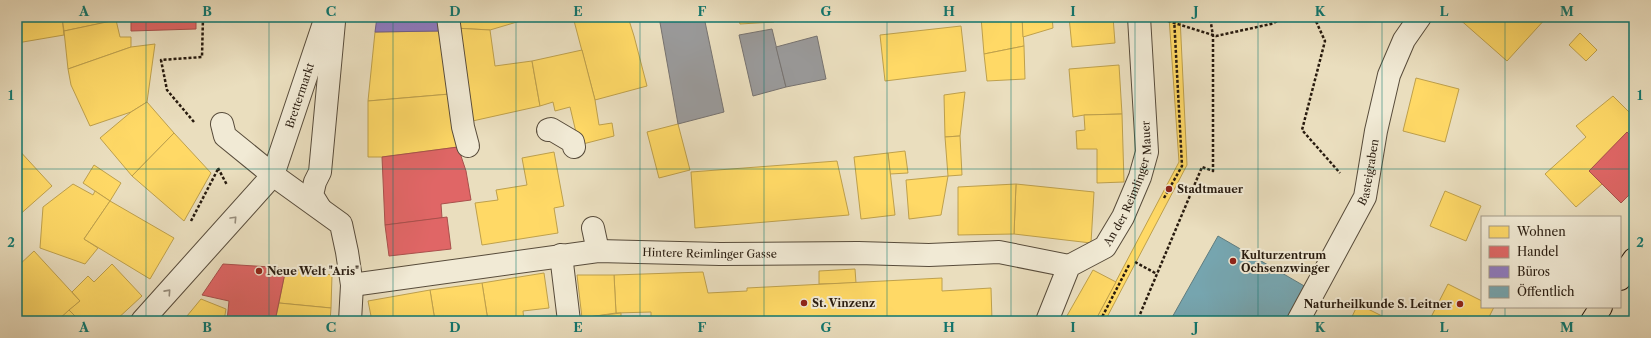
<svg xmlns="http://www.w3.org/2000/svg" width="1651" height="338" font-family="'Libre Caslon Text',serif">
<rect width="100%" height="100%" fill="#eadebe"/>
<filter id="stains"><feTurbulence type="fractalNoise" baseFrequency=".005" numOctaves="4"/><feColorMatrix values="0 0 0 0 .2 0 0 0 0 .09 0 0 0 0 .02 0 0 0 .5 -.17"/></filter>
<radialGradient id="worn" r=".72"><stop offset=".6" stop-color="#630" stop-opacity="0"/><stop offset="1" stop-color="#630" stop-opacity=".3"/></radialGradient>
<g fill="#ffd966" stroke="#bea04c">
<path d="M17 17H62L64 35 17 43Z"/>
<path d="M62 17H122V19L64 31Z"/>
<path d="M453 17H525L527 19 490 30 454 28Z"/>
<path d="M573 17H628L634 36 647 86 595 100Z"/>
<path d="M738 17H773L774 22 740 24Z"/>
<path d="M981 17H1022L1024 46 984 54Z"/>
<path d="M1022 17H1052L1053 28 1023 37Z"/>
<path d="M1069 17H1113L1115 43 1072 47Z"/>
<path d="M1169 17H1180L1187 165 1105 321H1095L1179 162Z"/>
<path d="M1457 17H1547L1507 61Z"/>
<path d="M116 20 120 37H131V47L68 69 64 31Z"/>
<path d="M961 26 966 71 885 81 880 35Z"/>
<path d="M454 28 490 30 495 66 532 61 540 106 468 122Z"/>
<path d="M439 31 450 94 368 101 375 32Z"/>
<path d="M1580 33 1597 50 1586 61 1569 45Z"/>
<path d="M155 44 147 102 131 112 90 126 71 85 68 69 131 47Z"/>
<path d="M1024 46 1025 79 987 81 984 54Z"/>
<path d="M582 50 595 100 599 125 612 123 614 136 579 145 570 107 555 111 553 102 540 106 532 61Z"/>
<path d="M1119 65 1122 114 1084 115 1073 117 1069 69Z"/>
<path d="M1416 78 1459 89 1445 142 1403 131Z"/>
<path d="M965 92 960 136 945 137 944 95Z"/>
<path d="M450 94 458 147 382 157H368V101Z"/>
<path d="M1613 96 1634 117V126L1589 171 1602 184 1576 207 1545 174 1586 137 1576 126Z"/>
<path d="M147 102 174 133 132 176 100 138 131 112Z"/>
<path d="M1122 114 1124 182 1097 183V149H1077L1076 131 1085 130 1084 115Z"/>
<path d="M678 124 690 170 659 178 647 132Z"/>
<path d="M174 133 211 173 184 221 132 176Z"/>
<path d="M960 136 962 175 948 176 945 137Z"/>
<path d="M17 148 52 186 17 217Z"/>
<path d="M905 151 908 173 890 174 888 153Z"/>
<path d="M554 152 564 206 554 208 558 233 482 245 475 203 498 200 496 190 527 185 522 158Z"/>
<path d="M888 153 895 215 861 219 854 157Z"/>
<path d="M837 161 849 215 695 228 691 172Z"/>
<path d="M94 165 121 183 110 201 83 183Z"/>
<path d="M948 176 941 215 909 219 906 180Z"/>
<path d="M73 184 93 195 95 191 110 201 84 239 98 248 85 264 40 248 43 207Z"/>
<path d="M1016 184 1094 192 1091 243 1014 234Z"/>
<path d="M1016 184 1014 234 958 235V187Z"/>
<path d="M1445 191 1481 206 1466 241 1430 226Z"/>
<path d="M110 201 174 238 150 279 84 239Z"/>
<path d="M34 251 80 301 57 321H24L17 314V267Z"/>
<path d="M112 264 142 296 115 321H80L69 310 80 301 72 292 88 276 94 282Z"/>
<path d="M286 268 332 275 331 308 279 303Z"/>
<path d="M855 269 856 283 819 284V271Z"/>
<path d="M1093 270 1116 282 1095 321H1064Z"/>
<path d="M703 272 708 293 747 291V288L942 278V291L991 288 992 321H651V312L616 313 614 275Z"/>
<path d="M544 273 549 308 523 311 524 321H488L482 283Z"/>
<path d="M577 275H614L616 313 582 318Z"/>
<path d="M482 283 488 321H435L430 290Z"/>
<path d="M1448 284 1482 301V307H1494L1487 321H1429Z"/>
<path d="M430 290 435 321H372L368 301Z"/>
<path d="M201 299 226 309 224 321H198L187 316Z"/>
<path d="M279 303 331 308 330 321H275Z"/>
<path d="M1358 304 1392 321H1350Z"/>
<path d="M69 310 80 321H57Z"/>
<path d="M621 313V321H581L580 318Z"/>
<path d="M187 316 198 321H181Z"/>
</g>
<g fill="#e06666" stroke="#a9504c">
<path d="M131 17H196V29L131 31Z"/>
<path d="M1627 132 1634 139V190L1621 203 1589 171Z"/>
<path d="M458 147 466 171 471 200 441 204 442 218 385 225 382 157Z"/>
<path d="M447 217 451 249 389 256 385 225Z"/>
<path d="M223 264 286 268 275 321H227L229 301 202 295Z"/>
</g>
<path fill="#8e7cc3" stroke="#6f5f8d" d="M377 17H438L439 31 375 32Z"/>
<path fill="#76a5af" stroke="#5f7c7f" d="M1218 236 1306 287 1287 321H1170Z"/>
<g fill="#999" stroke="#777370">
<path d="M659 17H704L724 112 678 124Z"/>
<path d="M772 29 786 87 753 96 739 35Z"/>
<path d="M817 36 826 79 786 87 776 47Z"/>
</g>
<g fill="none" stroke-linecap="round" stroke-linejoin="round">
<defs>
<g id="minor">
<path d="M448 17 463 127 468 146"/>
<path d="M222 124 225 136 273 175 341 224 347 252 352 285 350 321"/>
<path d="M548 130 551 129 573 142 574 147"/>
<path d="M320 208 312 195 315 182 320 172 334 22"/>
<path d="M593 228 598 251"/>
<path d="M561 255 569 321"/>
<path id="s1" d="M352 285 598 251 720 254 858 253 929 255 999 252 1069 266"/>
<path id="s2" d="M142 321 273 175 326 17"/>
<path id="s3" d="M1047 321 1069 266 1105 247 1123 217 1140 177 1147 152 1139 17"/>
<path id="s4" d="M1298 321 1365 197 1376 131 1389 75 1404 40 1420 17"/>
</g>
<g id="major">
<path d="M1620 279 1634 259"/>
<path d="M1592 321 1601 307"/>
</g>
</defs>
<use href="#minor" stroke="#584c3b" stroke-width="24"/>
<use href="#major" stroke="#281b0f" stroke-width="24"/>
<g stroke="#281b0f" stroke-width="2.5" stroke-dasharray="3 2" stroke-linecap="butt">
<path d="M1314 17 1325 41 1302 130 1340 173"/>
<path d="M1168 21 1216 36 1271 24 1287 17"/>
<path d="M194 122 167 90 161 60 202 57 203 17"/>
<path d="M218 168 227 185"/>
<path d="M1164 198 1182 166 1174 17"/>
<path d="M191 221 218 169"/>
<path d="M1135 262 1157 274"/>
<path d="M1100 321 1129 265"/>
<path d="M1142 321 1138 319 1202 167 1213 171V36L1210 17"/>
</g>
<use href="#minor" stroke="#f1ead5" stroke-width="22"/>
<use href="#major" stroke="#eadebe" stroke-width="22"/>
</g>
<defs><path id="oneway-chevron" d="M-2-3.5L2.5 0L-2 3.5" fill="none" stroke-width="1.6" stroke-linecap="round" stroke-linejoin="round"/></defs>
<g stroke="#978d7c">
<use href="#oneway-chevron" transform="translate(234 219) rotate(-47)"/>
<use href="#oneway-chevron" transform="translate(168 292) rotate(-48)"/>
</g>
<path fill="none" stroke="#0f766e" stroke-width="1" stroke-opacity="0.55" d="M146 17V321M269 17V321M393 17V321M516 17V321M640 17V321M764 17V321M887 17V321M1011 17V321M1135 17V321M1258 17V321M1382 17V321M1505 17V217M17 169H1634M1505 307V321"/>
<g fill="#8f2418" stroke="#f1ead5" stroke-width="1.5">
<circle cx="1169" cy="189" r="4"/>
<circle cx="1233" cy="261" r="4"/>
<circle cx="259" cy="271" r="4"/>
<circle cx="804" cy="303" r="4"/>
<circle cx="1460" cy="304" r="4"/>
</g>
<g text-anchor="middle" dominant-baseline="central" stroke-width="4" stroke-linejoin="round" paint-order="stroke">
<g font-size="11" fill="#281b0f" stroke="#f1ead5">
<text stroke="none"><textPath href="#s2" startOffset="280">Brettermarkt</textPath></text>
<text stroke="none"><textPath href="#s4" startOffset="166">Basteigraben</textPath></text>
<text stroke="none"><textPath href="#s3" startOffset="169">An der Reimlinger Mauer</textPath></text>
<text stroke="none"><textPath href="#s1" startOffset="360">Hintere Reimlinger Gasse</textPath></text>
</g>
<g font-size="11" font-weight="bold" fill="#281b0f" stroke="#f1ead5" text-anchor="start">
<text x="1177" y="189">Stadtmauer</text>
<text x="1241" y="255">Kulturzentrum<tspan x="1241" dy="13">Ochsenzwinger</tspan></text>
<text x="267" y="271">Neue Welt "Aris"</text>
<text x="812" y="303">St. Vinzenz</text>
<text x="1452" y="304" text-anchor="end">Naturheilkunde S. Leitner</text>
</g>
</g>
<rect width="1651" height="338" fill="none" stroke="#eadebe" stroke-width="44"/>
<rect x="1481" y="216" width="140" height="92" fill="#f1ead5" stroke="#a19786"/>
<rect x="1489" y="226" width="20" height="12" fill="#ffd966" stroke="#a19786"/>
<text x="1517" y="236" font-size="12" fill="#281b0f">Wohnen</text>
<rect x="1489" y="246" width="20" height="12" fill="#e06666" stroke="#a19786"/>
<text x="1517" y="256" font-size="12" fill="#281b0f">Handel</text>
<rect x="1489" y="266" width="20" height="12" fill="#8e7cc3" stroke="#a19786"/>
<text x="1517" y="276" font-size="12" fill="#281b0f">Büros</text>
<rect x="1489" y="286" width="20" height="12" fill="#76a5af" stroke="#a19786"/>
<text x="1517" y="296" font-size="12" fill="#281b0f">Öffentlich</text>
<rect x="22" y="22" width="1607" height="294" fill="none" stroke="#0f766e" stroke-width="1.5"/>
<g font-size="13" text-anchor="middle" font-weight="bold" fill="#0f766e">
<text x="84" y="16">A</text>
<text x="207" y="16">B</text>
<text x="331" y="16">C</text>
<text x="455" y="16">D</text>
<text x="578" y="16">E</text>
<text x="702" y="16">F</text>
<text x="826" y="16">G</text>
<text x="949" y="16">H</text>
<text x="1073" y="16">I</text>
<text x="1196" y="16">J</text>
<text x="1320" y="16">K</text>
<text x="1444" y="16">L</text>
<text x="1567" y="16">M</text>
<text x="11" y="100">1</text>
<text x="1640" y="100">1</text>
<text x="11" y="247">2</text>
<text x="1640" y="247">2</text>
<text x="84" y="332">A</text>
<text x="207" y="332">B</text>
<text x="331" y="332">C</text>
<text x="455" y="332">D</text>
<text x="578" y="332">E</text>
<text x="702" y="332">F</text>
<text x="826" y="332">G</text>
<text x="949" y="332">H</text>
<text x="1073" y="332">I</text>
<text x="1196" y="332">J</text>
<text x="1320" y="332">K</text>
<text x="1444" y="332">L</text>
<text x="1567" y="332">M</text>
</g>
<rect width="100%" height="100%" filter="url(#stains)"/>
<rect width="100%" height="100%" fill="url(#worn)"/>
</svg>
